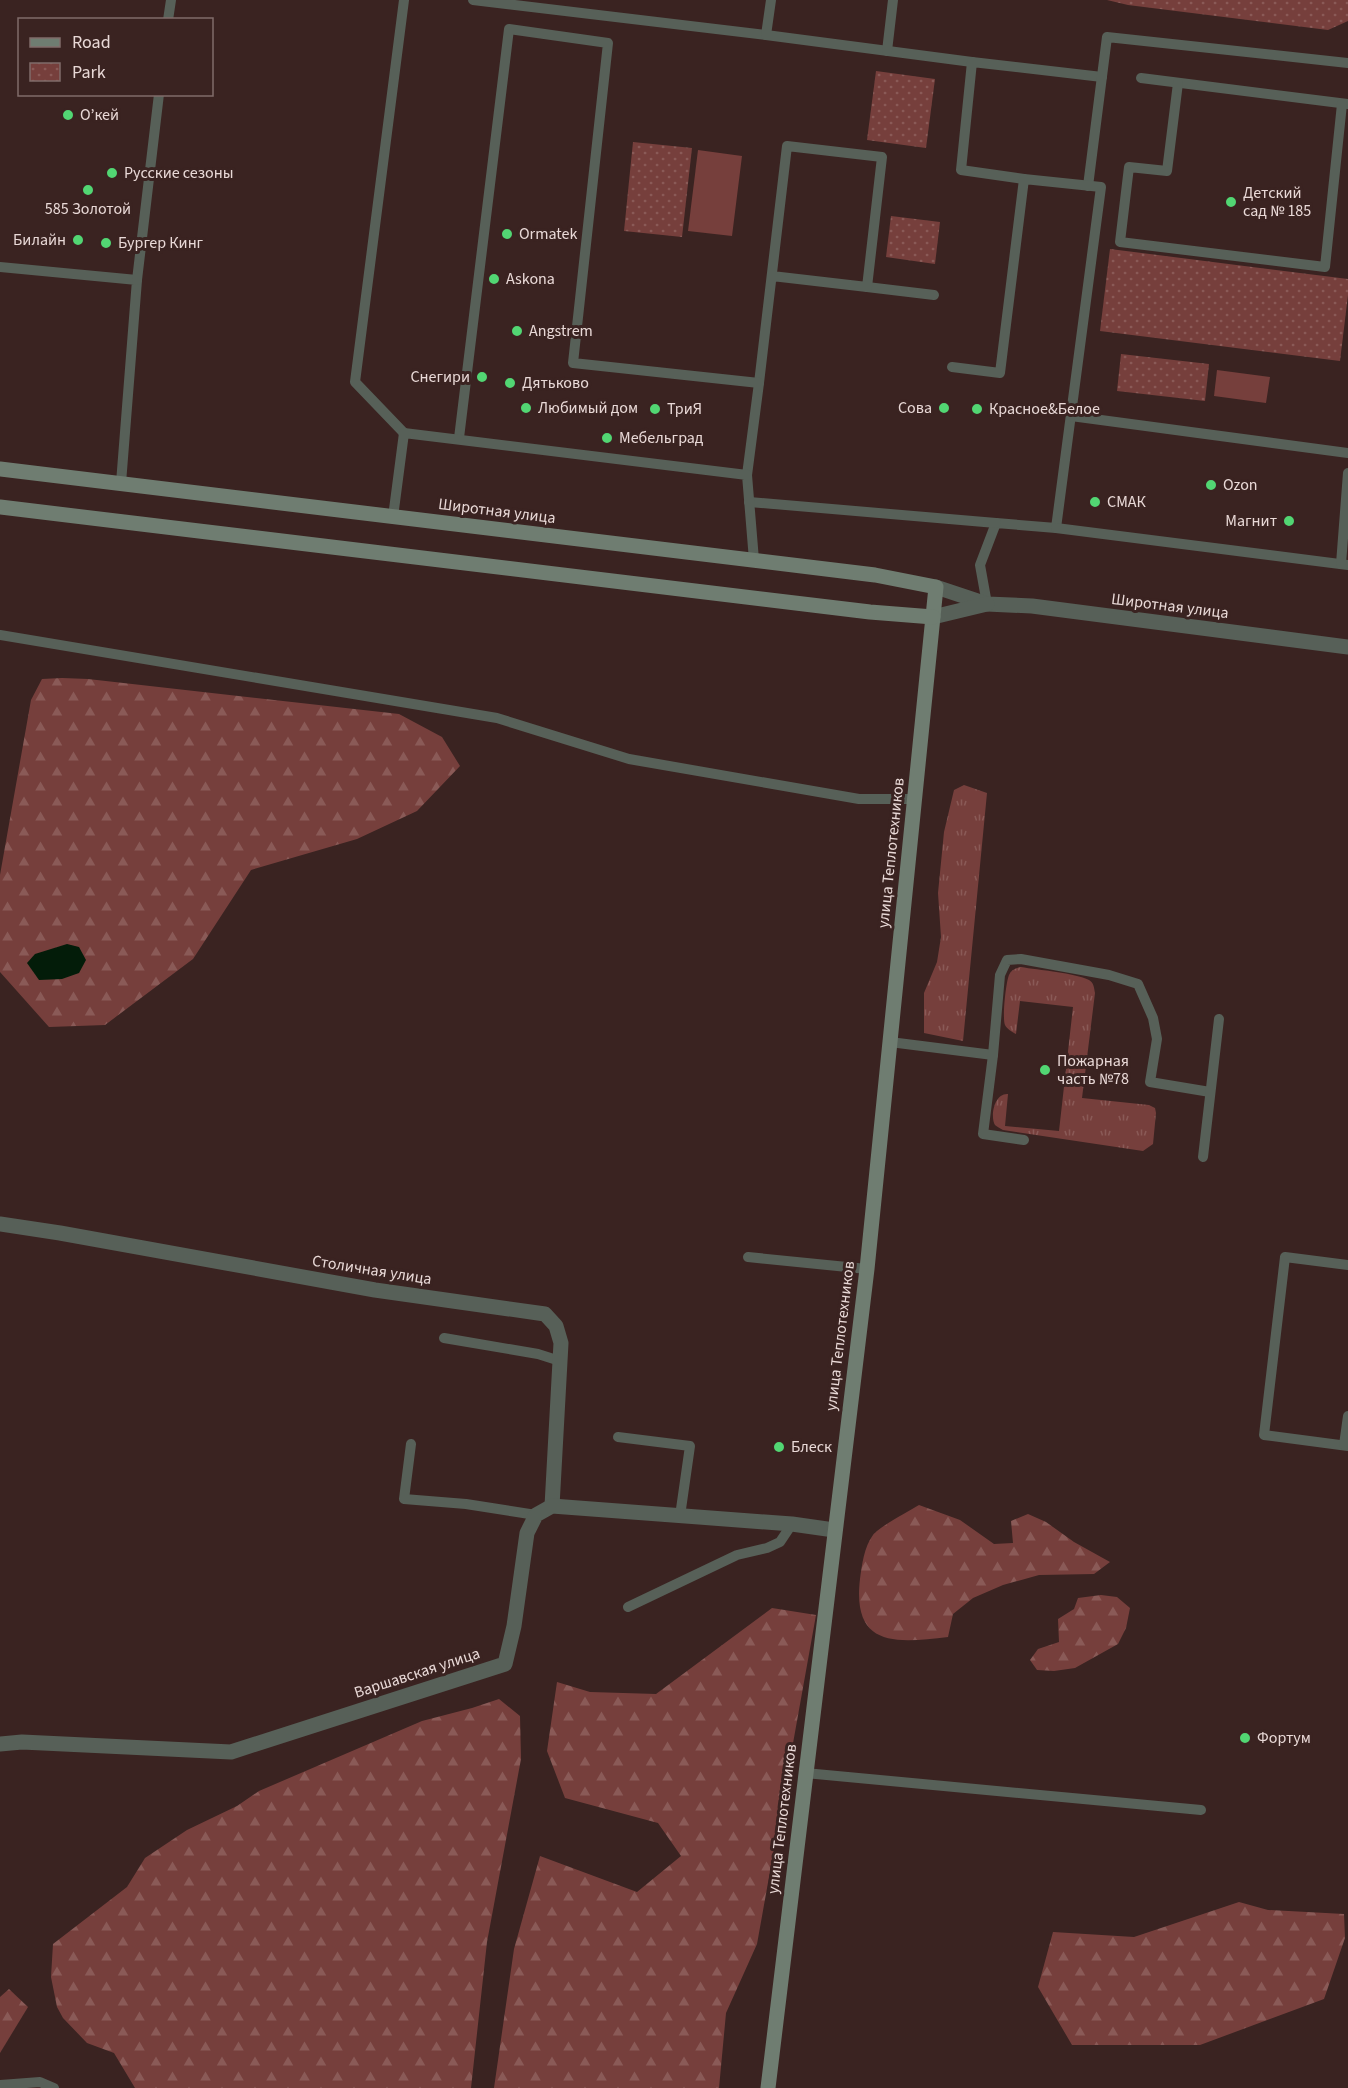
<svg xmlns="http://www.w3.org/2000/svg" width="1348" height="2088" font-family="'Source Sans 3',sans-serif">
<defs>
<pattern id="grass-tufts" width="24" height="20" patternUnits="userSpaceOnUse" patternTransform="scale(1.5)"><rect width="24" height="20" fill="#763f3c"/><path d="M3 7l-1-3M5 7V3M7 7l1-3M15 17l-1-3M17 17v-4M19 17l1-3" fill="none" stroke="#8a5a57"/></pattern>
<pattern id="forest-firs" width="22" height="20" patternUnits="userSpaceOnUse" patternTransform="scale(1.5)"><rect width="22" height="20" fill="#763f3c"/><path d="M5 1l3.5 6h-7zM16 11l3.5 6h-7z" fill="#8a5a57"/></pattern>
<pattern id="park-dots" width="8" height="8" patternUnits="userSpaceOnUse" patternTransform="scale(1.5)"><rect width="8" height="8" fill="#763f3c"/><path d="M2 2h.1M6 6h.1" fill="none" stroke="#8a5a57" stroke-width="1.8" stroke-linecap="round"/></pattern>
</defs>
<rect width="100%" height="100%" fill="#3a2321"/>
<g fill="url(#grass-tufts)">
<path d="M964 785 987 793 963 1041 924 1033V993L937 962 941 937 938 893 944 832 954 790Z"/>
<path d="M1021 967C1038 970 1075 973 1089 980 1094 983 1094 988 1095 993L1082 1098 1149 1105 1155 1108 1156 1113 1153 1144 1143 1151 1003 1130C1000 1128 997 1127 995 1125 990 1117 994 1093 1008 1094L1005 1126 1059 1131 1073 1007 1020 1001 1016 1034C1012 1032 1007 1029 1005 1025 1002 1018 1006 982 1009 975 1011 970 1016 968 1021 967Z"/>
</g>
<g fill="url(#forest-firs)">
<path d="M62 678 88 679 399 714 442 737 460 766 417 811 357 839 251 870 193 959 105 1025 49 1027 0 972V875L31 700 42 679Z"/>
<path d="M919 1505 960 1520 994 1544 1013 1543 1011 1521 1028 1514 1046 1522 1074 1542 1110 1562 1094 1574 1039 1575 1003 1585 973 1598 953 1614 948 1637C896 1643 852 1648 860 1579 862 1565 864 1547 873 1535 879 1527 909 1511 919 1505Z"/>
<path d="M1101 1595 1117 1597 1130 1608 1126 1628 1118 1644 1075 1668 1054 1671 1037 1670 1030 1660 1038 1649 1059 1642 1058 1619 1074 1609 1078 1598Z"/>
<path d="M772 1608 816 1615 757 1944 726 2013 719 2088H494L514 1949 540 1856 637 1892 681 1856 658 1823 565 1798 547 1751 557 1682 590 1692 656 1694Z"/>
<path d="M499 1699 520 1716 521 1759 487 1942 471 2088H135L114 2053 87 2043 63 2018 57 2007 51 1977 53 1944 127 1887 145 1858 187 1830 237 1806 259 1791 422 1721 472 1708Z"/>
<path d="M1239 1902 1268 1910 1344 1914 1345 1938 1324 1999 1200 2045H1072L1038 1987 1053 1932 1134 1937Z"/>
<path d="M9 1989 28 2007 0 2053V1997Z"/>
</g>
<g fill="url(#park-dots)">
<path d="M1107 0H1348V21L1328 30 1128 5Z"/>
<path d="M876 71 935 79 926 148 867 140Z"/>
<path d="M633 142 692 148 682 237 624 231Z"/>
<path d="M891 216 940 222 935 264 886 257Z"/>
<path d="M1110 249 1348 279V295L1340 361 1100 331Z"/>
<path d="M1121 354 1209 364 1205 401 1117 391Z"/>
</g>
<g fill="#763f3c">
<path d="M698 150 742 156 732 236 688 231Z"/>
<path d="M1217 370 1270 377 1266 403 1214 396Z"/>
</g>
<path fill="#031c09" d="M67 944 79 947 86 960 79 973 62 979 39 980 27 963 35 954Z"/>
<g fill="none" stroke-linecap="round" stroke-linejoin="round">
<g stroke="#576058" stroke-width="10">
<path d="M404 0 355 382 404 433"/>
<path d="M473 0 766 35"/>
<path d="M771 0 766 35 972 62"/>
<path d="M168 20 171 0"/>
<path d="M887 51 893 0"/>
<path d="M1141 78 1348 104"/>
<path d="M1178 83 1167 171 1129 167 1120 242 1325 267 1342 104"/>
<path d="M1024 179 961 170 972 62 1102 77"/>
<path d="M1088 186 1107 37 1348 63"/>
<path d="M0 267 137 280 121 483"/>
<path d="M137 280 159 94"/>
<path d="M867 287 934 295"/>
<path d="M952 367 1000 373 1024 179 1101 187 1056 528 996 523 980 565 987 604"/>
<path d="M759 383 787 146 882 157 867 287 772 276"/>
<path d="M1071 416 1348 453"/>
<path d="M459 438 509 29 608 43 573 363 759 383 747 475"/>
<path d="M749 502 996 523"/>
<path d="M393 517 404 433 747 475 754 560"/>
<path d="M1056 528 1348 565"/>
<path d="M1341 564 1348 473"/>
<path d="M0 635 497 718 629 759 859 799H914"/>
<path d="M890 1042 993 1055"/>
<path d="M1024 1140 983 1134 993 1055 1000 975 1007 960 1021 959 1109 975 1138 984 1153 1018 1157 1039 1150 1082 1210 1092"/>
<path d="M1203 1157 1219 1019"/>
<path d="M748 1257 867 1269"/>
<path d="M1348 1265 1285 1257 1264 1435 1348 1446"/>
<path d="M444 1338 538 1354 560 1361"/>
<path d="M618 1437 690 1446 680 1516"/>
<path d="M411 1444 404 1499 466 1504 536 1515"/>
<path d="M1344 1445 1348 1416"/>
<path d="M628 1607 737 1555 767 1548 780 1542 792 1524"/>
<path d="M805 1773 1201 1810"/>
<path d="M0 2085 40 2082 54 2088"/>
</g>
<g stroke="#576058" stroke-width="15">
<path d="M0 1224 60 1233 375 1290 545 1314 556 1326 561 1343 552 1506"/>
<path d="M0 1744 22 1742 231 1752 505 1664 514 1626 527 1533 536 1515 552 1506 792 1524 834 1530"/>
</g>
<g stroke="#576058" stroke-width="15">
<path d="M936 587 987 604 1032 606 1348 647"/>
<path d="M933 617 987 604"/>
</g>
<g stroke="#6f7d71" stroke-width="15">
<path d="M0 469 875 575 936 587 867 1269 768 2088"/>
<path d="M0 507 870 612 933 617"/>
</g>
</g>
<g fill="#52d673" stroke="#3a2321" stroke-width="2">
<circle cx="68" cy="115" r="6"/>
<circle cx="112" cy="173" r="6"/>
<circle cx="88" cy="190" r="6"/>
<circle cx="1231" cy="202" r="6"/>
<circle cx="507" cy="234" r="6"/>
<circle cx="78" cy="240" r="6"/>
<circle cx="106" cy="243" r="6"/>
<circle cx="494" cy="279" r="6"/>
<circle cx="517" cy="331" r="6"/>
<circle cx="482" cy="377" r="6"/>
<circle cx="510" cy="383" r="6"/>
<circle cx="526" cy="408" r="6"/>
<circle cx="944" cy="408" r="6"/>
<circle cx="655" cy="409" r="6"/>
<circle cx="977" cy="409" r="6"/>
<circle cx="607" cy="438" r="6"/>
<circle cx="1211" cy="485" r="6"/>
<circle cx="1095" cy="502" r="6"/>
<circle cx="1289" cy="521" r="6"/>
<circle cx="1045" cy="1070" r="6"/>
<circle cx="779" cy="1447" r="6"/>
<circle cx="1245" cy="1738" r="6"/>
</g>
<g text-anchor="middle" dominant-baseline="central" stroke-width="6" stroke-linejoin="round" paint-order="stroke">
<g font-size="16" fill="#e9d9d7" stroke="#3a2321" text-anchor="start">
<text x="80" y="115">О’кей</text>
<text x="124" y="173">Русские сезоны</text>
<text x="1243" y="193">Детский<tspan x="1243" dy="18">сад № 185</tspan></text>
<text x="88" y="209" text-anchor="middle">585 Золотой</text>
<text x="519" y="234">Ormatek</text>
<text x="66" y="240" text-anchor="end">Билайн</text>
<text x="118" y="243">Бургер Кинг</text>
<text x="506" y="279">Askona</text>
<text x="529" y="331">Angstrem</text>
<text x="470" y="377" text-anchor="end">Снегири</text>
<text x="522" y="383">Дятьково</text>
<text x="538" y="408">Любимый дом</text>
<text x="932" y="408" text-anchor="end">Сова</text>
<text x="667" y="409">ТриЯ</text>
<text x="989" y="409">Красное&amp;Белое</text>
<text x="619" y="438">Мебельград</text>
<text x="1223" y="485">Ozon</text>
<text x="1107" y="502">СМАК</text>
<text x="1277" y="521" text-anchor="end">Магнит</text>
<text x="1057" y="1061">Пожарная<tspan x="1057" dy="18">часть №78</tspan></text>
<text x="791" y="1447">Блеск</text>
<text x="1257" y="1738">Фортум</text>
</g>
<g font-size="16" fill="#e9d9d7" stroke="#3a2321">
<text transform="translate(497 511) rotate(7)">Широтная улица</text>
<text transform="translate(1170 606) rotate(7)">Широтная улица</text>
<text transform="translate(891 853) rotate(-84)">улица Теплотехников</text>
<text transform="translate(372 1270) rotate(9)">Столичная улица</text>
<text transform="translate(840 1336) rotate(-83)">улица Теплотехников</text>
<text transform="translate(417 1673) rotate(-18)">Варшавская улица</text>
<text transform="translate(782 1819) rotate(-83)">улица Теплотехников</text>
</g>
</g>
<rect x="18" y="18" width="195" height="78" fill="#3a2321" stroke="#806c6a" stroke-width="1.5"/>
<rect x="30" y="38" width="30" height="9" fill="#6f7d71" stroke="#806c6a" stroke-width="1.5"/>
<text x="72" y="48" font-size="18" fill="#e9d9d7">Road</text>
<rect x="30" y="63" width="30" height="18" fill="url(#park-dots)" stroke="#806c6a" stroke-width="1.5"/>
<text x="72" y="78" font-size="18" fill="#e9d9d7">Park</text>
</svg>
